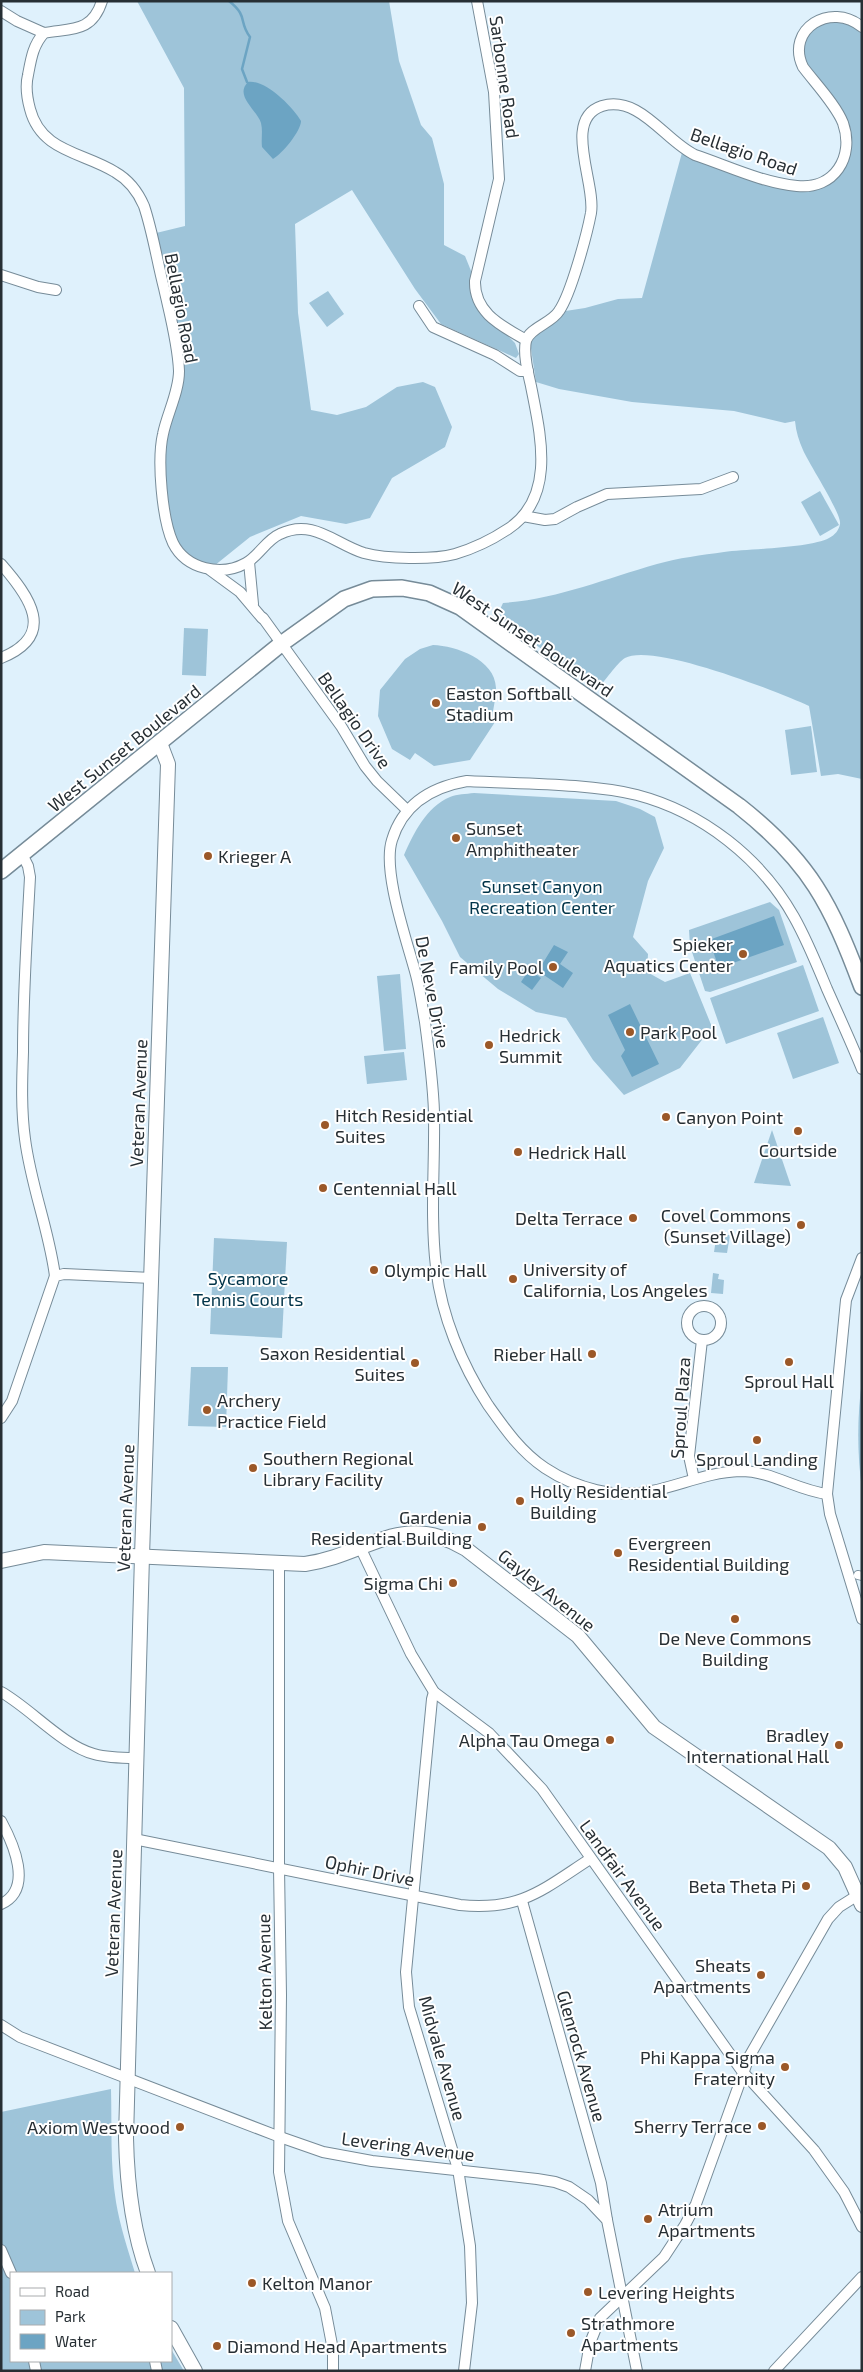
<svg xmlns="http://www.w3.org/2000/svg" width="863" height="2372" font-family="'Exo 2',sans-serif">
<rect width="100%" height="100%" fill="#dff1fc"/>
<g fill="#9ec4d9">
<path d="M137 1H389L399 61 421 125 432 138 444 184V245L465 256 490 318 515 343 519 354 516 358 441 324 415 289 352 190 295 224 298 313 311 410 337 415 366 407 397 387 423 382 435 387 452 427 445 447 392 478 370 518 346 524 301 516 250 537 209 570 176 547 160 453 178 377 152 234 185 226 184 88Z"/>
<path d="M822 18 862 27V779L838 774 821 776 809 706C779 692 652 642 625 658 617 663 604 682 597 690L497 616 503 603C558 599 604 579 657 564 678 558 702 555 724 552 748 549 811 548 829 538 835 535 839 530 840 524 842 514 809 464 803 450 799 441 796 432 795 421L785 423 734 411 632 402 559 389 536 382 529 335 559 312 585 308 618 299 642 298 683 149 777 183 819 184 842 162 844 129 803 67 799 45Z"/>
<path d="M328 291 344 314 327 327 309 303Z"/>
<path d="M820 491 839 525 820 536 801 502Z"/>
<path d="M184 628 208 629 206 676 182 675Z"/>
<path d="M433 645C456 646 495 659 496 688 496 698 493 709 492 719L495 722 470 760 434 766 415 753 410 760 392 749 378 716 380 690 405 659 420 649Z"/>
<path d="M811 726 817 772 791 775 785 730Z"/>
<path d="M474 793 616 801 640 809 655 817 664 848 648 881 633 937 648 954 647 972 665 982 690 973 712 1027 680 1068 624 1095 593 1060 566 1018 536 1012 498 989 460 957 442 921 404 855C414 833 426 807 450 797 457 794 466 794 474 793Z"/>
<path d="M770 902 779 910 797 962 710 992 705 991 690 946 689 930Z"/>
<path d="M803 965 819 1011 726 1044 710 998Z"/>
<path d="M400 974 406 1049 384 1051 377 976Z"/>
<path d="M823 1017 839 1063 793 1079 777 1033Z"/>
<path d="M404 1052 407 1080 367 1084 364 1056Z"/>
<path d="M772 1130 791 1186 754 1183Z"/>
<path d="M725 1235H730L727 1253 714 1252 716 1239 724 1240Z"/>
<path d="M214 1238 287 1242 282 1338 210 1334Z"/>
<path d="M713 1273 719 1274 718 1279 724 1280 723 1294 711 1293Z"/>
<path d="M191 1367H228L226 1427 188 1426Z"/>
<path d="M862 1380V1490C857 1453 857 1417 862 1380Z"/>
<path d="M111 2089C112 2127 110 2165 116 2202 120 2226 128 2250 135 2273H11V2361H171V2349L184 2371H1V2112Z"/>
</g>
<g fill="#6ca4c3">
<path d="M248 82C265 79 293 107 301 121 301 131 282 154 273 159L262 147C261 139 263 131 261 123 257 110 234 96 248 82Z"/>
<path d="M774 916 784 945 719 968 709 940Z"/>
<path d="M554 945 568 952 560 964 573 973 563 988 538 971Z"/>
<path d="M529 970 541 978 532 990 521 982Z"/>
<path d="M630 1004 659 1064 632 1077 621 1056 625 1050 608 1015Z"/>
</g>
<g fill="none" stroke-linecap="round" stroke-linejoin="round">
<path stroke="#6ca4c3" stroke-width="2.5" d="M229 1C249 17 238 21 250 37L242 69 247 82"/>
<defs>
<path id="pedestrian" d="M858 1575 862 1576"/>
<g id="minor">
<path d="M102 1C92 33 71 28 44 33 33 45 31 59 28 75 25 87 27 98 30 109 41 152 83 152 115 172 129 180 138 192 144 206 153 233 157 261 164 288 170 315 178 344 179 371 179 392 167 414 163 434 157 460 162 519 173 543 186 569 221 577 246 563 259 556 266 540 280 534 313 518 335 544 364 553 386 559 433 560 455 554 472 549 493 539 508 529 557 497 540 433 531 386 528 373 523 354 526 341 529 328 552 323 559 311 571 294 587 234 591 213 596 183 562 119 602 106 640 95 665 141 695 155 728 166 763 183 797 186 834 190 855 157 843 123 836 105 815 83 803 67 785 29 831 1 862 27"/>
<path d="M477 1 494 92 499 179 475 281C474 313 502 326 526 340"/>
<path d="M1 11 17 21 44 33"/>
<path d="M1 275 38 287 56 290"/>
<path d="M419 306 433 327 495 355 520 371H528"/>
<path d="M523 516 545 520 555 519 577 507 607 494 701 489 733 477"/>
<path d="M249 562 253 604"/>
<path d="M1 564C29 596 58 635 1 658"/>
<path d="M210 570 240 592 262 618"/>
<path d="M263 618 341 726 365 766 377 781 407 810"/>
<path d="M22 854 28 866 30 877C27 935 23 993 23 1052 22 1081 21 1110 25 1139 31 1186 49 1230 55 1276"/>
<path d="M862 1258 846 1300 827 1494 830 1514 862 1619"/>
<circle cx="704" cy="1323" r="17"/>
<path d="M1 1418 12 1401 55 1276 64 1274 152 1278"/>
<path d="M694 1479 689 1456 702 1340"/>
<path d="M827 1494C796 1490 772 1471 740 1471 709 1472 681 1485 652 1491 616 1499 575 1488 545 1468 521 1452 505 1429 488 1405 462 1365 441 1315 436 1267 430 1216 435 1163 434 1112 433 1082 429 1052 425 1022 422 1006 420 990 416 975 407 941 382 871 392 840 403 804 432 787 467 781 519 784 587 783 637 795 702 812 761 858 794 917 807 940 817 965 827 989 839 1016 851 1042 862 1069"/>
<path d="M360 1547 411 1654 434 1692 489 1733 542 1789 742 2071 814 2150 844 2192 862 2227"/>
<path d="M279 1563V1868L281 1995 279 2172 288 2221 325 2308 333 2350V2371"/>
<path d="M1 1692C30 1708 63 1746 94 1754 108 1758 122 1758 136 1758"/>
<path d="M434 1692 432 1699 406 1972 409 2007 458 2169 470 2246 472 2303 464 2371"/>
<path d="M1 1821C13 1843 34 1889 1 1904"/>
<path d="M134 1839 460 1905C521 1911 542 1890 590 1859"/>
<path d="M522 1901 601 2183 607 2220"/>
<path d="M1 2025 20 2037 280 2137 323 2152 372 2161 537 2179 555 2182 569 2187 588 2200 607 2220 637 2371"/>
<path d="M1 2250 11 2273"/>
<path d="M34 2361 36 2371"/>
<path d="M155 2361 157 2371"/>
<path d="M585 2371 590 2343 600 2318 664 2257 685 2225 696 2204 749 2057 828 1919 839 1907 858 1895"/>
<path d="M774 2371 862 2277"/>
</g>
<g id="tertiary">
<path d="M1 1561 44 1552 305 1564C368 1555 401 1510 466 1549L578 1636 654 1727 829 1848 845 1867 862 1905"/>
<path d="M148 2273C132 2230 127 2184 126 2138L142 1556 168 764 160 743"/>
<path d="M171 2328 195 2371"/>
</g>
<path id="secondary" d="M1 871 281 644 344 599 372 589 402 588 429 593 460 607 739 806C810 862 831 904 862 987"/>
</defs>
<use href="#pedestrian" stroke="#768b98" stroke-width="10"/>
<use href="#minor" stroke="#768b98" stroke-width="12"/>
<use href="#tertiary" stroke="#768b98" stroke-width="16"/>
<use href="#secondary" stroke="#768b98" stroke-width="18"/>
<use href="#pedestrian" stroke="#fff" stroke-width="8"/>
<use href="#minor" stroke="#fff" stroke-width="10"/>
<use href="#tertiary" stroke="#fff" stroke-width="14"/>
<use href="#secondary" stroke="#fff" stroke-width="15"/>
</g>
<g fill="#9b5828" stroke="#fff" stroke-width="2">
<circle cx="436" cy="703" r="5"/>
<circle cx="456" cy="838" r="5"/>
<circle cx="208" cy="856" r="5"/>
<circle cx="743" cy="954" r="5"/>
<circle cx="553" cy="967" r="5"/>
<circle cx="630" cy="1032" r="5"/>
<circle cx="489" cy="1045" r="5"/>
<circle cx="666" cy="1117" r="5"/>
<circle cx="325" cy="1125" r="5"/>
<circle cx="798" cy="1131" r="5"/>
<circle cx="518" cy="1152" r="5"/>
<circle cx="323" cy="1188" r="5"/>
<circle cx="633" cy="1218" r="5"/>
<circle cx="801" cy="1225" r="5"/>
<circle cx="374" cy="1270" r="5"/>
<circle cx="513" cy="1279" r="5"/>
<circle cx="592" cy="1354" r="5"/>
<circle cx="789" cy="1362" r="5"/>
<circle cx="415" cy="1363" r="5"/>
<circle cx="207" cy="1410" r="5"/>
<circle cx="757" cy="1440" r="5"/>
<circle cx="253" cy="1468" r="5"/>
<circle cx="520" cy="1501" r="5"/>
<circle cx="482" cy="1527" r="5"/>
<circle cx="618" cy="1553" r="5"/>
<circle cx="453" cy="1583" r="5"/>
<circle cx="735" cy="1619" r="5"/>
<circle cx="610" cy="1740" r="5"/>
<circle cx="839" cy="1745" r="5"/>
<circle cx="806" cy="1886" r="5"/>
<circle cx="761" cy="1975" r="5"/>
<circle cx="785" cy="2067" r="5"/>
<circle cx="762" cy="2126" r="5"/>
<circle cx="180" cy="2127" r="5"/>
<circle cx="648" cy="2219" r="5"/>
<circle cx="252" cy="2283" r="5"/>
<circle cx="588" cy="2292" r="5"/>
<circle cx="571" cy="2333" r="5"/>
<circle cx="217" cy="2346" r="5"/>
</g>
<g text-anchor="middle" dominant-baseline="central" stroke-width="4" stroke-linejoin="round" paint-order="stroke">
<g font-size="18" fill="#272f34" stroke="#fff">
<text transform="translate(505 77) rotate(82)">Sarbonne Road</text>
<text transform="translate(744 151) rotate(19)">Bellagio Road</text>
<text transform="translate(182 308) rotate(79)">Bellagio Road</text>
<text transform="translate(533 639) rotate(34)">West Sunset Boulevard</text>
<text transform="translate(355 720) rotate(55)">Bellagio Drive</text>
<text transform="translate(124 748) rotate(-39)">West Sunset Boulevard</text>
<text transform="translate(433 992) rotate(79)">De Neve Drive</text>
<text transform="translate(138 1103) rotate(-88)">Veteran Avenue</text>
<text transform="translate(680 1408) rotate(-86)">Sproul Plaza</text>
<text transform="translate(125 1508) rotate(-88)">Veteran Avenue</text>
<text transform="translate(547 1590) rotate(39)">Gayley Avenue</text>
<text transform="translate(370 1870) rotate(12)">Ophir Drive</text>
<text transform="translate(623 1875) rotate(54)">Landfair Avenue</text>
<text transform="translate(113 1913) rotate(-88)">Veteran Avenue</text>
<text transform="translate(264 1972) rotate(-91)">Kelton Avenue</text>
<text transform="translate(582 2056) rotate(74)">Glenrock Avenue</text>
<text transform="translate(443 2058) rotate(74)">Midvale Avenue</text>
<text transform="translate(408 2146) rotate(7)">Levering Avenue</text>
</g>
<g font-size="18" fill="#272f34" stroke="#fff" text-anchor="start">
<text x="446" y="693">Easton Softball<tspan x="446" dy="21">Stadium</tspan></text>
<text x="466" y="828">Sunset<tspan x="466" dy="21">Amphitheater</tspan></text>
<text x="218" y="856">Krieger A</text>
<text x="733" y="944" text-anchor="end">Spieker<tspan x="733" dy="21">Aquatics Center</tspan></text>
<text x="543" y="967" text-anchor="end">Family Pool</text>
<text x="640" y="1032">Park Pool</text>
<text x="499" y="1035">Hedrick<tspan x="499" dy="21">Summit</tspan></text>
<text x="335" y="1115">Hitch Residential<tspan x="335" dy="21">Suites</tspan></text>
<text x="676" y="1117">Canyon Point</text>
<text x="798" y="1150" text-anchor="middle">Courtside</text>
<text x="528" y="1152">Hedrick Hall</text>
<text x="333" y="1188">Centennial Hall</text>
<text x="791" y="1215" text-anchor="end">Covel Commons<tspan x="791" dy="21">(Sunset Village)</tspan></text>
<text x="623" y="1218" text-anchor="end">Delta Terrace</text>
<text x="523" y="1269">University of<tspan x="523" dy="21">California, Los Angeles</tspan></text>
<text x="384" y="1270">Olympic Hall</text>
<text x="405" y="1353" text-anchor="end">Saxon Residential<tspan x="405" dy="21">Suites</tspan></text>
<text x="582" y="1354" text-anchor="end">Rieber Hall</text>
<text x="789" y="1381" text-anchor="middle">Sproul Hall</text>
<text x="217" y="1400">Archery<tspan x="217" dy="21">Practice Field</tspan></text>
<text x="263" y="1458">Southern Regional<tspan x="263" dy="21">Library Facility</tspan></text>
<text x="757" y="1459" text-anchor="middle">Sproul Landing</text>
<text x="530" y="1491">Holly Residential<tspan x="530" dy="21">Building</tspan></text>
<text x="472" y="1517" text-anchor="end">Gardenia<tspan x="472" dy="21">Residential Building</tspan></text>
<text x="628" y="1543">Evergreen<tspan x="628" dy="21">Residential Building</tspan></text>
<text x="443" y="1583" text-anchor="end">Sigma Chi</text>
<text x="735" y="1638" text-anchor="middle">De Neve Commons<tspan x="735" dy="21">Building</tspan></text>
<text x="829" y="1735" text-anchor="end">Bradley<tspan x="829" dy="21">International Hall</tspan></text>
<text x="600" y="1740" text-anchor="end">Alpha Tau Omega</text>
<text x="796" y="1886" text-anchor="end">Beta Theta Pi</text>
<text x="751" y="1965" text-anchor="end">Sheats<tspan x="751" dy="21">Apartments</tspan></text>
<text x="775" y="2057" text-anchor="end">Phi Kappa Sigma<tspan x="775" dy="21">Fraternity</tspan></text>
<text x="752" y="2126" text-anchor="end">Sherry Terrace</text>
<text x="170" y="2127" text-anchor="end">Axiom Westwood</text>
<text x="658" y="2209">Atrium<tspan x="658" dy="21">Apartments</tspan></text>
<text x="262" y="2283">Kelton Manor</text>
<text x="598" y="2292">Levering Heights</text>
<text x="581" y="2323">Strathmore<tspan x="581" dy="21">Apartments</tspan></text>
<text x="227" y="2346">Diamond Head Apartments</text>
</g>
<g font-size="18" fill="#013449" stroke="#fff">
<text x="542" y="886">Sunset Canyon<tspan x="542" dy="21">Recreation Center</tspan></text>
<text x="248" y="1278">Sycamore<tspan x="248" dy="21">Tennis Courts</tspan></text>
</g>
</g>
<rect width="863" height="2372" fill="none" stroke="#272f34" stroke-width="5"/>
<rect x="10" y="2272" width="162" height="90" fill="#ffffff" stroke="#a9acae"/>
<rect x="20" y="2288" width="25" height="8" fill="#ffffff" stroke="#a9acae"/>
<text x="55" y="2297" font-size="15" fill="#272f34">Road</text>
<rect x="20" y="2310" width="25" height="15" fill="#9ec4d9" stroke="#a9acae"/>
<text x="55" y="2322" font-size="15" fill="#272f34">Park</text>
<rect x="20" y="2334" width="25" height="15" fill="#6ca4c3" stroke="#a9acae"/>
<text x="55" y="2347" font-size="15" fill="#272f34">Water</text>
</svg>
